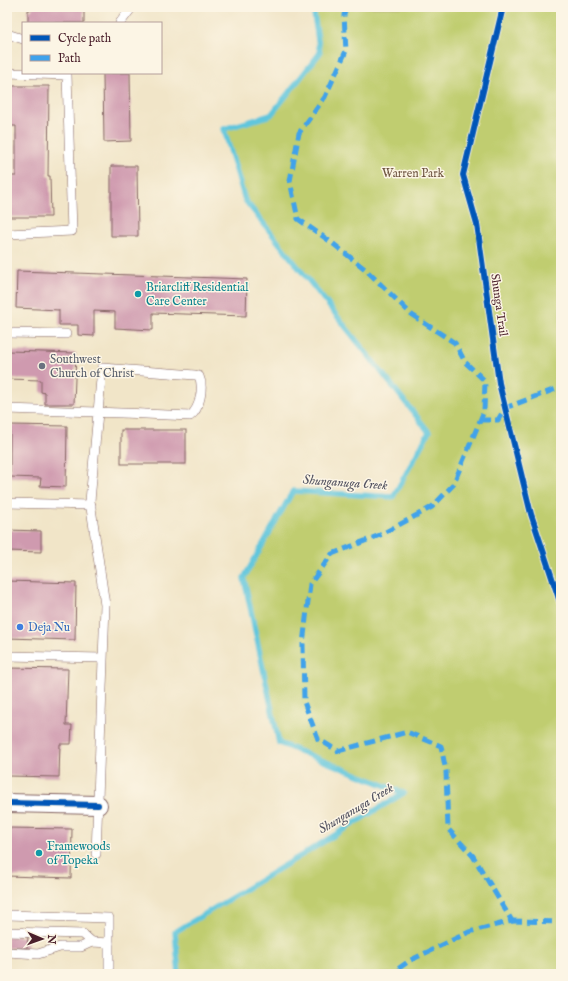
<svg xmlns="http://www.w3.org/2000/svg" width="568" height="981" font-family="'IM FELL English',serif">
<rect width="100%" height="100%" fill="#fcf5e5"/>
<filter id="ink" filterUnits="userSpaceOnUse"><feTurbulence type="fractalNoise" baseFrequency=".025" numOctaves="2"/><feDisplacementMap in="SourceGraphic" scale="8" xChannelSelector="R" yChannelSelector="G"/><feConvolveMatrix kernelMatrix="1 2 1 2 8 2 1 2 1" color-interpolation-filters="sRGB"/></filter>
<filter id="wash" filterUnits="userSpaceOnUse"><feTurbulence type="fractalNoise" baseFrequency=".012" numOctaves="4" result="noise"/><feDisplacementMap in="SourceGraphic" scale="16" xChannelSelector="R" yChannelSelector="G"/><feGaussianBlur stdDeviation="0.9" result="paint"/><feColorMatrix in="noise" values="0 0 0 0 0 0 0 0 0 0 0 0 0 0 0 0 0 1.4 0 .05"/><feComposite in="paint" operator="in"/></filter>
<g filter="url(#wash)">
<rect width="100%" height="100%" fill="#f1e5c8"/>
<path fill="#c0cd6f" stroke="#85764d" d="M313 7H561V974H179L175 932 404 793 279 743 244 578 293 491 393 497 429 432 245 200 224 129 271 115 320 53Z"/>
<g fill="none" stroke-linecap="round" stroke-linejoin="round">
<path stroke="#60c6dd" stroke-width="5.5" d="M179 974 175 932 404 793 279 743 244 578 293 491 393 497 429 432 245 200 224 129 271 115 320 53 313 7"/>
</g>
<g id="blocks">
<g fill="#cf9aaf">
<path d="M32 7H84V23H28V10H32Z"/>
<path d="M103 73H130L131 141 104 142Z"/>
<path d="M7 86H49L48 176H50L51 217H7V176H16V126H7Z"/>
<path d="M111 166H137L138 236H111Z"/>
<path d="M17 271 247 279 246 316 153 313V330L115 328V312L94 311V336L78 335V325H59V310L16 308Z"/>
<path d="M8 351 76 353 74 404H45V393L41 392V380L7 379Z"/>
<path d="M10 425 67 426 66 487 40 486 41 478 10 477Z"/>
<rect x="121" y="430" width="65" height="34"/>
<path d="M7 530 41 531V552L7 551Z"/>
<path d="M7 581 76 583 75 640 7 638Z"/>
<path d="M7 668 68 669 66 725H72L71 744H60L59 777 7 776Z"/>
<path d="M7 828 72 829 71 878 7 876Z"/>
<path d="M7 936 28 937 27 948H7Z"/>
</g>
</g>
</g>
<g filter="url(#ink)">
<use href="#blocks" fill-opacity="0" stroke="#846462" stroke-width="1"/>
<g fill="none" stroke-linecap="round" stroke-linejoin="round">
<defs>
<g id="service">
<path d="M120 23 132 7"/>
<path d="M7 34 23 39"/>
<path d="M7 73 67 75 72 231 7 234"/>
<path d="M7 333 66 334"/>
<path d="M7 409C68 411 129 413 190 416 200 409 204 387 199 376L195 375 102 368 90 501 105 605 96 854"/>
<path d="M7 503 91 505"/>
<path d="M7 656 102 658"/>
<path d="M7 915 109 918V974"/>
<path d="M7 932 83 934 92 942"/>
<path d="M7 952 38 954 60 947H81L92 942 109 943"/>
</g>
<path id="minor" d="M7 803 98 805"/>
</defs>
<use href="#service" stroke="#846462" stroke-width="10"/>
<use href="#minor" stroke="#846462" stroke-width="20"/>
<use href="#service" stroke="#fff" stroke-width="9"/>
<use href="#minor" stroke="#fff" stroke-width="18"/>
<g stroke="#40a2eb" stroke-width="5" stroke-dasharray="10 5" stroke-linecap="butt">
<path d="M346 7 344 15 346 51 325 97 299 133 290 181 298 219 331 242 365 269 412 315 455 343 465 362 485 381 484 411 453 485 432 507 380 535 332 554 310 584 303 644 304 702 318 739 338 751 407 732 441 746 446 771 448 829 473 856 512 921 469 932 409 961 391 974"/>
<path d="M480 420H498L505 408 561 387"/>
<path d="M512 921 561 922"/>
</g>
<defs>
<g id="cycleway">
<path d="M503 7 463 175 477 224 499 383 531 514 561 605"/>
<path d="M7 803 98 805"/>
</g>
</defs>
<use href="#cycleway" stroke="#fcf5e5" stroke-width="8"/>
<use href="#cycleway" stroke="#0057b8" stroke-width="6"/>
</g>
</g>
<g fill="#0f9aa8" stroke="#fcf5e5" stroke-width="1.5">
<circle cx="138" cy="294" r="4"/>
<circle cx="39" cy="853" r="4"/>
</g>
<circle fill="#6b7280" stroke="#fcf5e5" stroke-width="1.5" cx="42" cy="366" r="4"/>
<circle fill="#3f7fe0" stroke="#fcf5e5" stroke-width="1.5" cx="20" cy="627" r="4"/>
<g text-anchor="middle" dominant-baseline="central" stroke-width="3" stroke-linejoin="round" paint-order="stroke">
<g font-size="12" fill="#6d533f" stroke="#fcf5e5">
<text x="413" y="173">Warren Park</text>
</g>
<g font-size="12" fill="#0d838f" stroke="#fcf5e5" text-anchor="start">
<text x="146" y="287">Briarcliff Residential<tspan x="146" dy="14">Care Center</tspan></text>
<text x="47" y="846">Framewoods<tspan x="47" dy="14">of Topeka</tspan></text>
</g>
<g font-size="12" fill="#4a1f2b" stroke="#fcf5e5">
<text transform="translate(499 305) rotate(82)">Shunga Trail</text>
</g>
<g font-size="12" fill="#5b616d" stroke="#fcf5e5" text-anchor="start">
<text x="50" y="359">Southwest<tspan x="50" dy="14">Church of Christ</tspan></text>
</g>
<g font-size="12" fill="#366cbe" stroke="#fcf5e5" text-anchor="start">
<text x="28" y="627">Deja Nu</text>
</g>
<g font-size="13" font-style="italic" fill="#515160" stroke="#fcf5e5">
<text transform="translate(345 483) rotate(4)">Shunganuga Creek</text>
<text transform="translate(356 809) rotate(-31)">Shunganuga Creek</text>
</g>
</g>
<rect width="568" height="981" fill="none" stroke="#fcf5e5" stroke-width="24"/>
<rect x="22" y="22" width="140" height="52" fill="#fcf5e5" stroke="#b59f9b"/>
<rect x="30" y="35" width="20" height="6" fill="#0057b8" stroke="#b59f9b"/>
<text x="58" y="42" font-size="12" fill="#4a1f2b">Cycle path</text>
<rect x="30" y="55" width="20" height="6" fill="#40a2eb" stroke="#b59f9b"/>
<text x="58" y="62" font-size="12" fill="#4a1f2b">Path</text>
<g transform="translate(42 939) rotate(92)" stroke="#fcf5e5" stroke-width="3" paint-order="stroke">
<path d="M0-3L7 15L0 10L-7 15Z" fill="#4a1f2b"/>
<text y="-6" font-size="11" font-weight="bold" text-anchor="middle" fill="#4a1f2b">N</text>
</g>
</svg>
